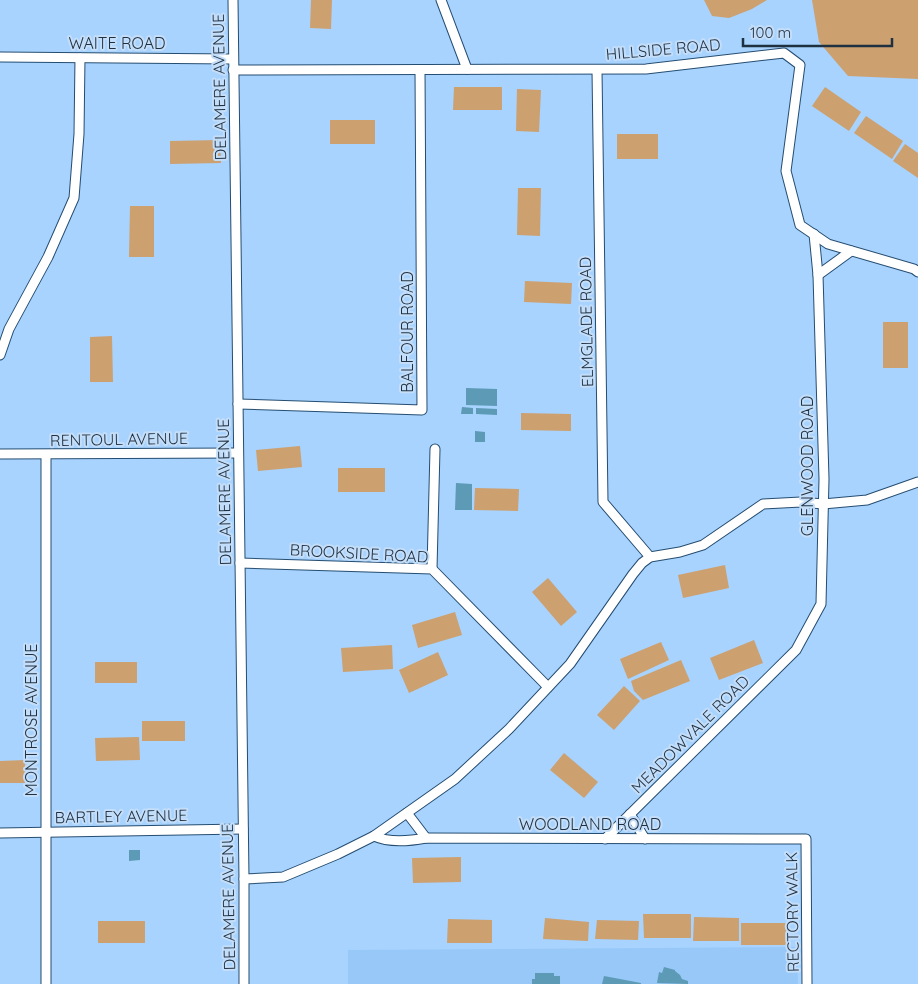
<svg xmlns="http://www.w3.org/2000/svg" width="918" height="984" font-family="Quicksand,sans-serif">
<rect width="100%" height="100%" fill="#a7d3fe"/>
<path fill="#97c8f8" d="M797 947 798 984H348V950Z"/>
<g fill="#cda06f">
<path d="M311 0H332L331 29 310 28Z"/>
<path d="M704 0H767L752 9 729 18 712 16Z"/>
<path d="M812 0H918V79L848 76 819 42Z"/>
<path d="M454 87H502V110H453Z"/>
<path d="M825 87 861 112 849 131 812 106Z"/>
<path d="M517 89 541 90 539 132 516 131Z"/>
<path d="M866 116 903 141 892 159 854 133Z"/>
<rect x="330" y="120" width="45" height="24"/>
<rect x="617" y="134" width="41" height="25"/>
<path d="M220 140 221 163 170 164V141Z"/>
<path d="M905 144 918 153V178L893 161Z"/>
<path d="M518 188H541L540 236 517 235Z"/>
<path d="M130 206H154V257H129Z"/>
<path d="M525 281 572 283 571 304 524 302Z"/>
<rect x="883" y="322" width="25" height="46"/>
<path d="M112 336 113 382H90V337Z"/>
<path d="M521 413 571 414V431L521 430Z"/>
<path d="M300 446 302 467 258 471 256 450Z"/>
<rect x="338" y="468" width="47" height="24"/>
<path d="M475 488 519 489 518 511 474 510Z"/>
<path d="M725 565 729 588 683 598 678 575Z"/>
<path d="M548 578 577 612 561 626 532 592Z"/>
<path d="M455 612 462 635 418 648 412 625Z"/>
<path d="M754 640 763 663 719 680 710 658Z"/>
<path d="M661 642 669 660 628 679 620 659Z"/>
<path d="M392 645 393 669 343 672 341 648Z"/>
<path d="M438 652 448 675 409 693 399 670Z"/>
<path d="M681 660 690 681 643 700 634 691 631 681Z"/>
<rect x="95" y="662" width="42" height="21"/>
<path d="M624 686 640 701 614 730 597 715Z"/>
<rect x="142" y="721" width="43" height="20"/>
<path d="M139 737 140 760 96 761 95 738Z"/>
<path d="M564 753 598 782 584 798 550 770Z"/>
<path d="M25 760V783H0V761Z"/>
<path d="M461 857V882L413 883 412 858Z"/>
<path d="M643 914H691V938H644Z"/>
<path d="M694 917 739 918V941H693Z"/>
<path d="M545 918 589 922 588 941 543 939Z"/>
<path d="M448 919 492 920V943H447Z"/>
<path d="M597 920 639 921 638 940 595 939Z"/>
<rect x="98" y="921" width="47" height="22"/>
<rect x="741" y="923" width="48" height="22"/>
</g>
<g fill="#5c9ab6">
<path d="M466 388 497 389V406L466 405Z"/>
<path d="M462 407 473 408V414H461Z"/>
<path d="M476 408 497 409V415L476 414Z"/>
<path d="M475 431 485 432V442H475Z"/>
<path d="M456 483 472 484V510H455Z"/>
<path d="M129 850H140V860L129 861Z"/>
<path d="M664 967 675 970V971L680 975 682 979 688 981V984L657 983 659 972 662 973Z"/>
<path d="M535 973H554V976H560V984H532V979H535Z"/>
<path d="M604 976 641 983V984H602Z"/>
</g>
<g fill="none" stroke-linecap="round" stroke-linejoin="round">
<defs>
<g id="minor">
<path d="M233 0 244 879V984"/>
<path d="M441 0 467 69"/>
<path d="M0 57 233 59"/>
<path d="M233 70 646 69 784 53 800 65 786 171 800 225 828 244 914 269 918 272"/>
<path d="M597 70 603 502 650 557"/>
<path d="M818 275 851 251"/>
<path d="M0 355 9 329 48 257 74 198 79 134 80 58"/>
<path d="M238 404 422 410 420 70"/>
<path d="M0 454 238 453"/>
<path d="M46 455V984"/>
<path d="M240 563 432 569 548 687"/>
<path d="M432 569 435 449"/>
<path d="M407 813 426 838"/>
<path d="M630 814 645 839"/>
<path d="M0 833 243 829"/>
<path d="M374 836C389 843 410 841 426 838L806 839 807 984"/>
<path d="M605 839 796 650 821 604 824 479 818 275 814 234"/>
<path d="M244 879 283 877 338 854 374 836 455 779 509 729 570 664 633 574 642 563 650 557 680 552 703 545 763 504 801 502 823 504 867 500 918 482"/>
</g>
</defs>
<use href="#minor" stroke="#254d71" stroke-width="11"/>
<use href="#minor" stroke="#fff" stroke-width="9"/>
</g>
<g text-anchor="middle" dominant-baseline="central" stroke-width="4" stroke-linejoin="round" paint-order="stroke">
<g font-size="16" fill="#1f3041" stroke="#c4def9">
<text x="117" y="43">WAITE ROAD</text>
<text transform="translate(663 49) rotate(-5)">HILLSIDE ROAD</text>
<text transform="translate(219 87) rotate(-91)">DELAMERE AVENUE</text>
<text transform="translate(586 322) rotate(-91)">ELMGLADE ROAD</text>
<text transform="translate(407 332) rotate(-90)">BALFOUR ROAD</text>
<text transform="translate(119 439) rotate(-1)">RENTOUL AVENUE</text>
<text transform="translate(807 466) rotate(-90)">GLENWOOD ROAD</text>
<text transform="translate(224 492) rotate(-91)">DELAMERE AVENUE</text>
<text transform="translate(359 553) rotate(3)">BROOKSIDE ROAD</text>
<text transform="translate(31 720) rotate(-90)">MONTROSE AVENUE</text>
<text transform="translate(690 734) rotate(-45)">MEADOWVALE ROAD</text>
<text transform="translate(121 816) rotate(-1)">BARTLEY AVENUE</text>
<text x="590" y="824">WOODLAND ROAD</text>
<text transform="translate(228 897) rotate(-91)">DELAMERE AVENUE</text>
<text transform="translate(792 912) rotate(-91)">RECTORY WALK</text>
</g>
</g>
<path d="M743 38v8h149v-8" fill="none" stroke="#1f3041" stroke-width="2.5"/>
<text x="750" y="38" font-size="15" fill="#1f3041" stroke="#c4def9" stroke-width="4" paint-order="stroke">100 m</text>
</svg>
